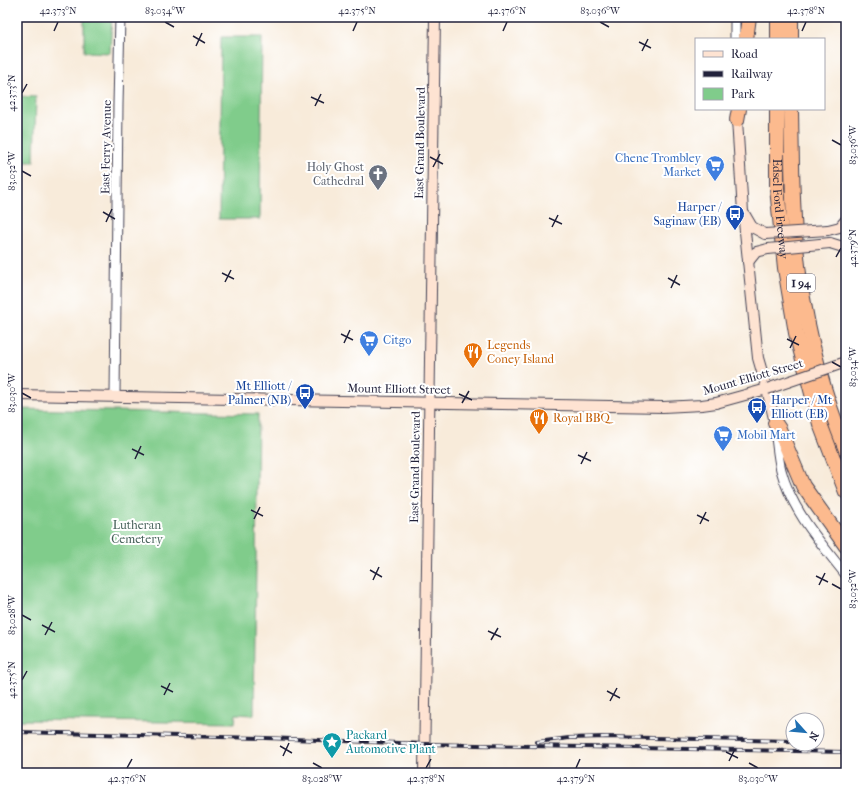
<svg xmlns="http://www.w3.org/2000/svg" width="863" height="790" font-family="'IM FELL French Canon',serif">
<rect width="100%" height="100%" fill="#fff"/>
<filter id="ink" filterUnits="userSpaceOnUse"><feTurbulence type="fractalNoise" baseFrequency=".025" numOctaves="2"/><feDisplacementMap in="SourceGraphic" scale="8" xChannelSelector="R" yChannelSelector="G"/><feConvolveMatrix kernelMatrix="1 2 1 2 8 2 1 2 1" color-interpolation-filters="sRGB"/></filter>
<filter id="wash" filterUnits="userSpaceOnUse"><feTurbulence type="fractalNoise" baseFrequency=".012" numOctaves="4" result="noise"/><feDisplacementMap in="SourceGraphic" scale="16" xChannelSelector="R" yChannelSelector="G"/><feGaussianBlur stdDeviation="0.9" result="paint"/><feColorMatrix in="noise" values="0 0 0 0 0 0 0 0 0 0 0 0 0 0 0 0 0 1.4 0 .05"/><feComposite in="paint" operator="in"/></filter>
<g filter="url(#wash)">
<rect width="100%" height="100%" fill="#f8ebda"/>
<g fill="#80cc8b" stroke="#517763">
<path d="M81 17H112L110 53 84 52V19Z"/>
<path d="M221 37H262L260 219H219Z"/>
<path d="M17 96 36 97 34 162H17Z"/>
<path d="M17 409 258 414 254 715 236 714 235 723 17 720Z"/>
</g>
</g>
<g filter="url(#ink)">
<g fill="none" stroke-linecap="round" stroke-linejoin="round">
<defs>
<g id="tertiary">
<path d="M735 17V39"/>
<path d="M115 396 118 105 120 17"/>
<path d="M775 430C777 443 778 458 781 470 792 511 820 542 846 575"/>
</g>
<g id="secondary">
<path d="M737 120 743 212 758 358 767 389 775 423"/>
<path d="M745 215 752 227 765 234"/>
<path d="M828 230 840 227 846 220"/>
<path d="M830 243 846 248"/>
<path d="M748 262 756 252 768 249"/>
<path d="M17 395 663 407 702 405 716 403 767 389"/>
<path d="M424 773 435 17"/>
</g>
<g id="motorway">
<path d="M746 39 749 17"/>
<path d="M778 39V17"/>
<path d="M791 39V17"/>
<path id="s1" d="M777 109V188L785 268 796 333 820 424 846 492"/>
<path d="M791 109C792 164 792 219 799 274 808 334 823 394 846 450"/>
<path d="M737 120 739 109"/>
<path d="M775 423 779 429 803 486 846 546"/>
</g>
</defs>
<use href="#tertiary" stroke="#424053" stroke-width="11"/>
<use href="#secondary" stroke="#424053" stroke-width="12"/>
<use href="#motorway" stroke="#424053" stroke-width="16"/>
<use href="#tertiary" stroke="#fff" stroke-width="9"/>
<use href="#secondary" stroke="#fee3d2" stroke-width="10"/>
<use href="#motorway" stroke="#fcba8e" stroke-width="14"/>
<defs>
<g id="rail">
<path d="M17 732 265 738 425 744 846 752"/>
<path d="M537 742 569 738 606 737 793 741"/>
</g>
</defs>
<use href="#rail" stroke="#22223b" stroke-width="4"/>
<use href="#rail" stroke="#fff" stroke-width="2.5" stroke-dasharray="8" stroke-linecap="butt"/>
<defs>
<g id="secondary-bridge">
<path d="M765 234 828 230"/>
<path d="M768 249 830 243"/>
<path d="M767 389 846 362"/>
</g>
</defs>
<use href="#secondary-bridge" stroke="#424053" stroke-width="12" stroke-linecap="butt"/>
<use href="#secondary-bridge" stroke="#fee3d2" stroke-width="10"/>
</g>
</g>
<path fill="none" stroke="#22223b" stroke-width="1.5" d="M165 22 174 27M600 22 609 27M54 31 58 22M353 31 357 22M503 31 507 22M802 31 806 22M193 36 205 43M639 42 651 48M196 46 202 33M642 51 648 39M22 93 27 84M311 97 324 103M315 106 321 94M832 140 841 145M430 157 443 164M433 167 440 154M22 171 31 176M103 212 115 219M549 218 562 224M106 222 112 209M552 227 558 215M836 257 841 248M222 273 234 279M668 278 680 285M225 282 231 270M671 288 677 275M341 334 353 340M787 339 799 345M344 343 350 330M790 348 796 336M832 362 841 367M22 393 31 398M459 394 472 400M462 403 469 391M132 449 144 455M578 455 591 461M135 459 141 446M581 464 587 452M251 510 263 516M697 515 709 521M254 519 260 507M700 524 706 512M370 570 382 577M816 576 828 582M373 580 379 567M832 584 841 589M819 585 825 573M22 615 31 620M42 625 55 632M488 631 501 637M45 635 52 622M491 640 498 628M22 680 27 671M161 686 173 692M607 691 620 698M164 695 170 683M610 701 617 688M280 746 292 753M726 752 738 758M283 756 289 743M729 761 735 749M313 763 322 768M749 763 758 768M127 768 132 759M426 768 431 759M576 768 580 759"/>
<defs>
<symbol id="supermarket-pin" viewBox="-11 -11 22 30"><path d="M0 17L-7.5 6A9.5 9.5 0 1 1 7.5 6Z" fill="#3f7fe0" stroke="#fff"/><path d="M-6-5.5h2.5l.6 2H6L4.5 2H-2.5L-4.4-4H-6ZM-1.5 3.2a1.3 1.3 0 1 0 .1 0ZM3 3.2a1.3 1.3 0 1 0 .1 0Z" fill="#fff"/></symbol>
<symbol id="church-pin" viewBox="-11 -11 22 30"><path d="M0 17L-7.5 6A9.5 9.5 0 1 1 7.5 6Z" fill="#6b7280" stroke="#fff"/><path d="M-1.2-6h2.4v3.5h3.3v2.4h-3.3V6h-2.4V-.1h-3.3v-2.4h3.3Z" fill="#fff"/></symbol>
<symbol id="bus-pin" viewBox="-11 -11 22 30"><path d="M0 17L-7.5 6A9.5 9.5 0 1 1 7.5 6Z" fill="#1a4fb4" stroke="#fff"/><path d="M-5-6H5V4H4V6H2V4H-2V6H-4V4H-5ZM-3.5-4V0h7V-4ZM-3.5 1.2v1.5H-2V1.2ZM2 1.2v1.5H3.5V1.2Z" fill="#fff"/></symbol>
<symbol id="restaurant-pin" viewBox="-11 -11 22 30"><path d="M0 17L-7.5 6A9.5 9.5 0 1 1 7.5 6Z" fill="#e8710a" stroke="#fff"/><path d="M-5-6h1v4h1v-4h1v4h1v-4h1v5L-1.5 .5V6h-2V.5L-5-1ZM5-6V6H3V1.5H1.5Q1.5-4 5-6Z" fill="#fff"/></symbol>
<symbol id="sight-pin" viewBox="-11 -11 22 30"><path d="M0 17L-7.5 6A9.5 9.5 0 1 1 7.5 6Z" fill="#0f9aa8" stroke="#fff"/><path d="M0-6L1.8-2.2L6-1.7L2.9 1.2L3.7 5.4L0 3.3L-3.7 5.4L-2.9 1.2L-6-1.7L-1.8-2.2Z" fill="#fff"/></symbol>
</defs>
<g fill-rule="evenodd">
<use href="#supermarket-pin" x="704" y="154" width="22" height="30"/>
<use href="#church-pin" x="367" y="163" width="22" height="30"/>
<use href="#bus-pin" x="724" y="203" width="22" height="30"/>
<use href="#supermarket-pin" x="358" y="329" width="22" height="30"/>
<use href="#restaurant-pin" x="462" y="341" width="22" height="30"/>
<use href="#bus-pin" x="294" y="382" width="22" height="30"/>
<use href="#bus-pin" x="746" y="396" width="22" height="30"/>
<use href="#restaurant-pin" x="528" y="407" width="22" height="30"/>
<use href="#supermarket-pin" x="712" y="424" width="22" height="30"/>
<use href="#sight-pin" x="321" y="731" width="22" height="30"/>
</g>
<g text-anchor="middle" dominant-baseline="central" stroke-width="4" stroke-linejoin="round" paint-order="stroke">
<rect fill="#fff" stroke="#646476" stroke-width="1" x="787" y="274" width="28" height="18" rx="3"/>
<g font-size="11" font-weight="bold" fill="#22223b">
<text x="801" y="283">I 94</text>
</g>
<g font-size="12" fill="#22223b" stroke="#fff">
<text transform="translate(420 143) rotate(-89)">East Grand Boulevard</text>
<text transform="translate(106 147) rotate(-89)">East Ferry Avenue</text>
<text stroke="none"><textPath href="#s1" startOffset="100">Edsel Ford Freeway</textPath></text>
<text transform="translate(753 377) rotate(-16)">Mount Elliott Street</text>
<text transform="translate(399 389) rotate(1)">Mount Elliott Street</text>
<text transform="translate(415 467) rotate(-89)">East Grand Boulevard</text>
</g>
<g font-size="12" fill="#366cbe" stroke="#fff" text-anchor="start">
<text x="701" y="158" text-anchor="end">Chene Trombley<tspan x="701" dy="14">Market</tspan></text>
<text x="383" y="340">Citgo</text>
<text x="737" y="435">Mobil Mart</text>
</g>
<g font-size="12" fill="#5b616d" stroke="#fff" text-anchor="end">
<text x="364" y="167">Holy Ghost<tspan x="364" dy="14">Cathedral</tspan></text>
</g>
<g font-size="12" fill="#164399" stroke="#fff" text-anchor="end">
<text x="721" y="207">Harper /<tspan x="721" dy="14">Saginaw (EB)</tspan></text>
<text x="291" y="386">Mt Elliott /<tspan x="291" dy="14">Palmer (NB)</tspan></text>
<text x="771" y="400" text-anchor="start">Harper / Mt<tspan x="771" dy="14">Elliott (EB)</tspan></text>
</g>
<g font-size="12" fill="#c56008" stroke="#fff" text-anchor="start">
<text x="487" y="345">Legends<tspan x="487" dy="14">Coney Island</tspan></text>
<text x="553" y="418">Royal BBQ</text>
</g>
<g font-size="12" fill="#435e57" stroke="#fff">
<text x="137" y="525">Lutheran<tspan x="137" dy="14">Cemetery</tspan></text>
</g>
<g font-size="12" fill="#0d838f" stroke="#fff" text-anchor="start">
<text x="346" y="735">Packard<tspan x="346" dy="14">Automotive Plant</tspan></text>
</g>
</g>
<rect width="863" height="790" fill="none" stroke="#fff" stroke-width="44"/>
<rect x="695" y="38" width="130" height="72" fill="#ffffff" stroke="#a7a7b1"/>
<rect x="703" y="51" width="20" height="6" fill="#fee3d2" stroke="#a7a7b1"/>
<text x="731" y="58" font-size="12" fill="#22223b">Road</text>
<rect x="703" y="71" width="20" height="6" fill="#22223b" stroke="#a7a7b1"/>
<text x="731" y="78" font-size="12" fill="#22223b">Railway</text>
<rect x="703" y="88" width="20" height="12" fill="#80cc8b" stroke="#a7a7b1"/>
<text x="731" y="98" font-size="12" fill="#22223b">Park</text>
<g transform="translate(805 732) rotate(117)"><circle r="19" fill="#ffffff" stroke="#a7a7b1"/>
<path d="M0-3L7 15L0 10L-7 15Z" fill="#1f6fb2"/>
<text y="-6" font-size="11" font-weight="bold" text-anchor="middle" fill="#22223b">N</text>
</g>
<rect x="22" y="22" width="819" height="746" fill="none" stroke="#22223b" stroke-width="1.5"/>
<g font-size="10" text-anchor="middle" fill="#22223b">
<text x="58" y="14">42.373°N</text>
<text x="165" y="14">83.034°W</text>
<text x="357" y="14">42.375°N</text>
<text x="507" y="14">42.376°N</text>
<text x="600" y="14">83.036°W</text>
<text x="806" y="14">42.378°N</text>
<text transform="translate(11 93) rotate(-90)" y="4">42.373°N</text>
<text transform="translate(852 145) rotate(-90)" y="4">83.036°W</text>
<text transform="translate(11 171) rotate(-90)" y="4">83.032°W</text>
<text transform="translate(852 248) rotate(-90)" y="4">42.379°N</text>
<text transform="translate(852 367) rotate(-90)" y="4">83.034°W</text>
<text transform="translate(11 393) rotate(-90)" y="4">83.030°W</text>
<text transform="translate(852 589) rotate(-90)" y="4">83.032°W</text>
<text transform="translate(11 615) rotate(-90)" y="4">83.028°W</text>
<text transform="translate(11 680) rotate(-90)" y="4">42.375°N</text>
<text x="127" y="782">42.376°N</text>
<text x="322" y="782">83.028°W</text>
<text x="426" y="782">42.378°N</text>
<text x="576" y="782">42.379°N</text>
<text x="758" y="782">83.030°W</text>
</g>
</svg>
